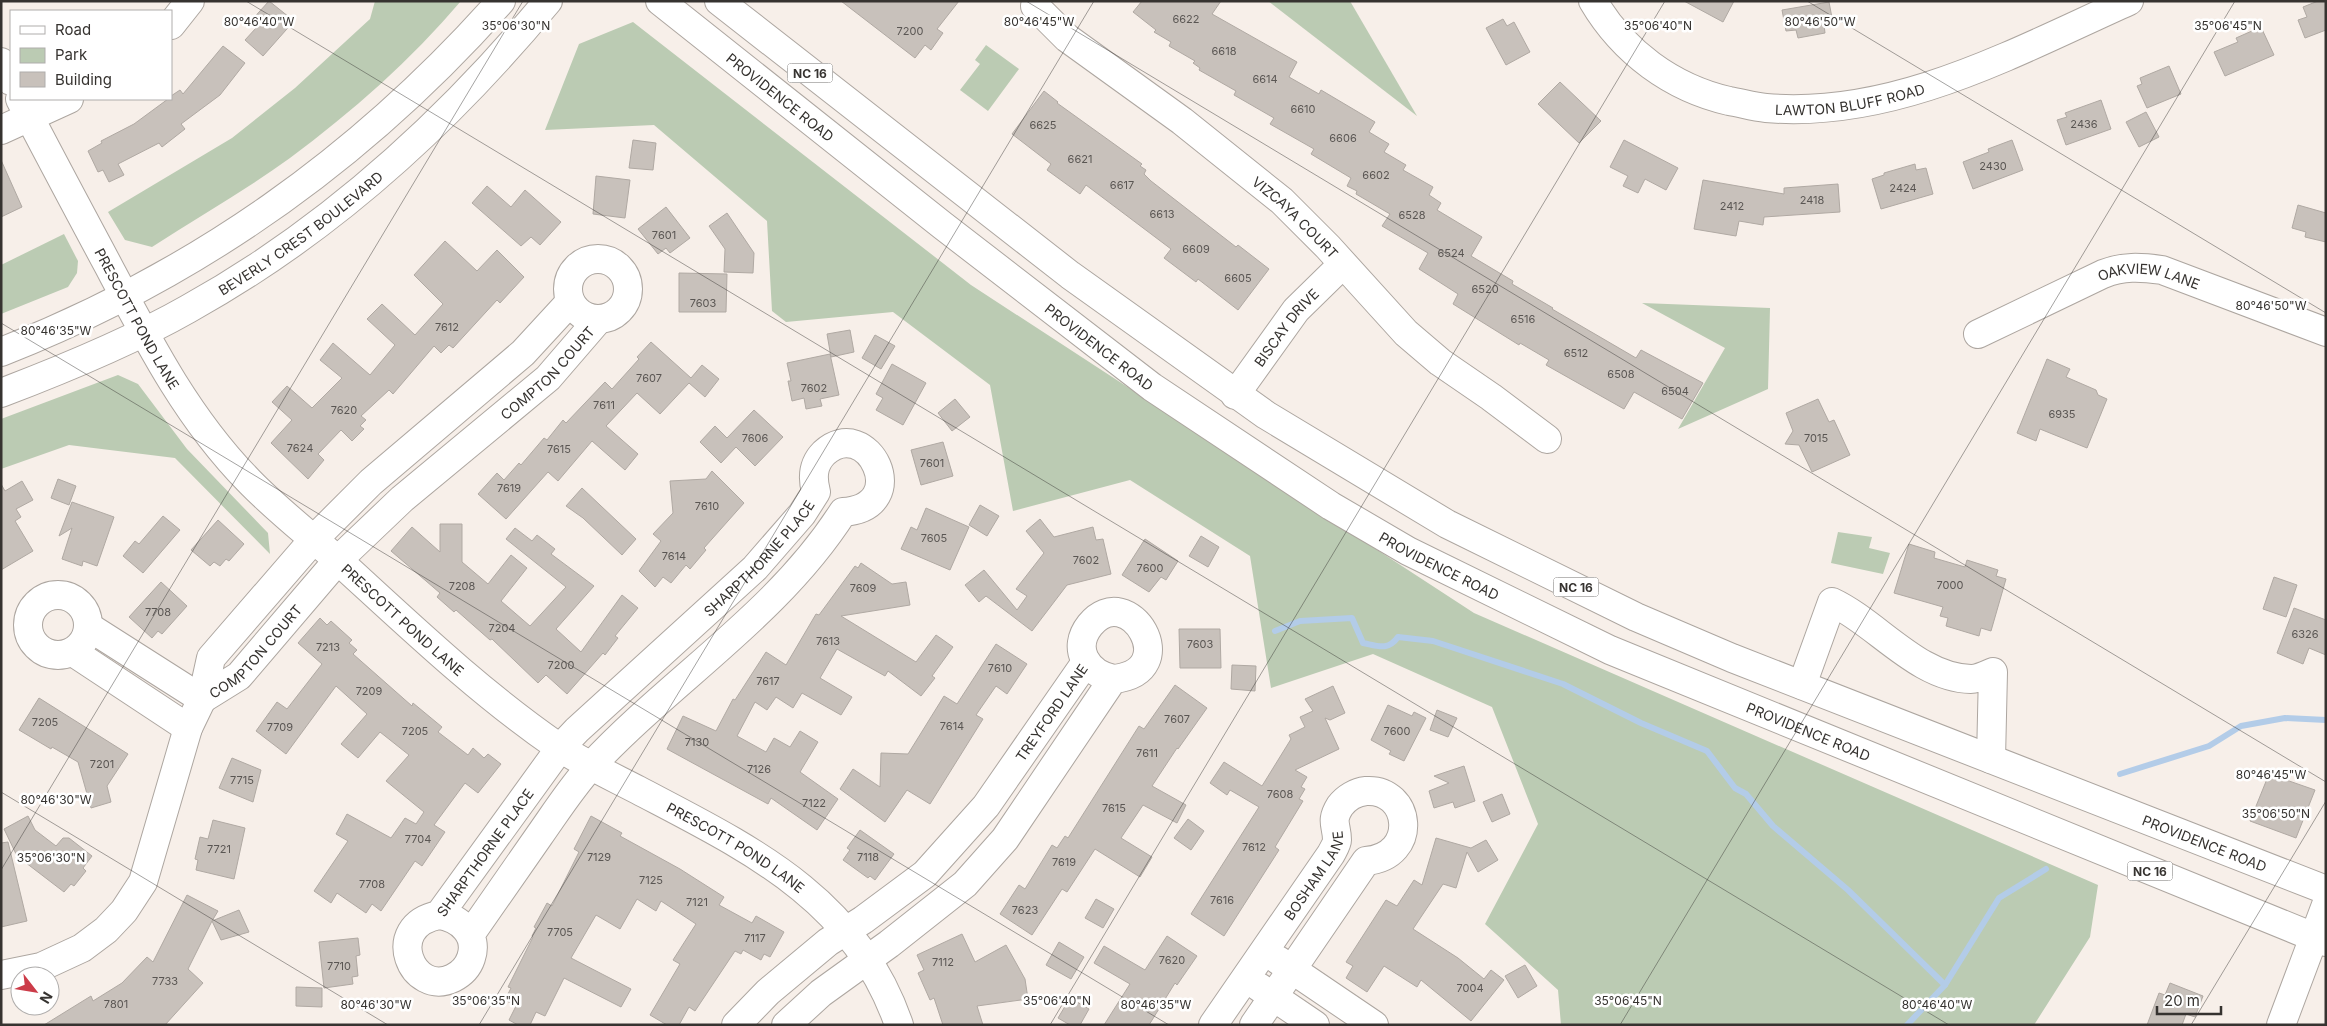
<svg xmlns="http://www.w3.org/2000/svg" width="2327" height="1026" font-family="Inter,sans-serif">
<rect width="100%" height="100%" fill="#f7efe9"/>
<g fill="#bbcbb3">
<path d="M375 1H461C411 60 352 112 290 158 246 190 198 217 152 247L125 240 108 212 232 138 295 88 370 19Z"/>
<path d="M1268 1H1350L1417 116Z"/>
<path d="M633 22 971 285 1474 613 2098 885 2090 937 2034 1025H1561L1558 990 1485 924 1538 824 1492 707 1373 654 1271 688 1250 556 1130 480 1013 511 990 385 893 312 786 322 772 311 767 221 654 125 545 130 579 44Z"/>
<path d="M986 45 1019 69 988 111 960 90 980 64 975 60Z"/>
<path d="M64 234 78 261 77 273 68 287 1 314V265Z"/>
<path d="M1642 303 1770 308 1768 389 1678 429 1725 348Z"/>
<path d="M118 375 138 384 187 449 268 533 270 554 175 458 69 445 1 469V419Z"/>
<path d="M1838 532 1872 537 1869 548 1890 553 1883 574 1831 563Z"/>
</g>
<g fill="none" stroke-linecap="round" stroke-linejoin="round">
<g stroke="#b3cce8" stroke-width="6">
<path d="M1275 631 1300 621 1352 618 1363 643C1378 646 1388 651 1398 637L1433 641 1563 684 1641 723 1707 751 1735 788 1746 794 1773 826 1848 890 1945 985"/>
<path d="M2120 774 2209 746 2241 726 2285 718 2326 720"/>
<path d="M1907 1025 1945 985 1999 898 2046 869"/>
</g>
</g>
<g fill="#c8c1bb" stroke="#b0a9a3">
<path d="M269 1 294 21 263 56 245 40 256 28 250 22Z"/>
<path d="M841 1H959L937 29 943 33 931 50 925 45 915 58Z"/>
<path d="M1142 1H1221L1212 14 1297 62 1289 77 1319 94 1321 90 1375 122 1369 132 1389 144 1384 152 1406 165 1403 170 1433 187 1429 195 1441 203 1437 210 1482 237 1471 256 1513 281 1512 284 1553 308 1552 309 1636 358 1641 350 1703 383 1682 419 1634 392 1624 409 1546 365 1549 360 1520 343 1519 345 1453 304 1458 294 1419 269 1428 253 1382 226 1390 214 1356 194 1357 191 1347 186 1351 178 1311 154 1314 149 1270 124 1274 118 1234 95 1236 91 1199 70 1200 68 1193 63 1195 61 1169 46 1171 42 1154 32 1156 30 1133 12Z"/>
<path d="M1684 1H1734L1723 22Z"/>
<path d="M2318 1H2326V30L2305 38 2298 20 2307 17 2303 7Z"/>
<path d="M1829 2 1833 23 1824 25 1825 33 1798 38 1796 30 1786 31 1782 10Z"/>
<path d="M1503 19 1507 26 1514 22 1530 52 1506 65 1486 28Z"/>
<path d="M2261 27 2274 55 2225 76 2214 52 2238 42 2236 38Z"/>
<path d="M223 46 245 63 220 95 181 124 185 129 162 147 159 143 118 164 124 175 109 182 103 170 98 172 88 151 102 143 101 141 134 124 168 99H171V96L180 90 183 94Z"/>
<path d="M2169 66 2181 94 2147 108 2137 86 2142 84 2140 78Z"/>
<path d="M1560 82 1601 121 1579 143 1538 104Z"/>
<path d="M1044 91 1058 102 1057 103 1142 164 1140 166 1146 170 1144 174 1151 181 1236 247 1238 245 1269 269 1238 310 1198 279 1196 282 1164 258 1171 249 1086 185 1080 194 1047 170 1051 164 1012 134Z"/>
<path d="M2101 100 2111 129 2066 145 2057 120 2067 117 2065 113Z"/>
<path d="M2146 112 2159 137 2139 147 2126 122Z"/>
<path d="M633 140 656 143 653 170 629 168Z"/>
<path d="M1624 140 1678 168 1666 190 1645 179 1638 193 1623 186 1628 176 1610 167Z"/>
<path d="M2012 140 2023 170 1973 189 1963 162 1989 152 1988 149Z"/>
<path d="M1 160 22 207 1 217Z"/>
<path d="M1915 164 1916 170 1926 168 1933 194 1881 209 1872 179 1884 175V173Z"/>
<path d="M596 176 630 180 625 218 593 214Z"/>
<path d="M1703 180 1784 194V188L1838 184 1840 212 1764 217 1763 225 1739 221 1736 236 1694 229Z"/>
<path d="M487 186 511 207 525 190 561 222 540 245 531 237 521 246 472 203Z"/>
<path d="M2298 205 2326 213V242L2305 237 2306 232 2292 228Z"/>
<path d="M666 207 690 238 670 253 666 248 658 254 638 229Z"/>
<path d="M727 213 754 253 753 273 724 272 725 249 709 226Z"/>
<path d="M445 241 477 271 497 250 524 277 500 303 497 300 453 348 449 345 441 353 434 346 393 394 389 390 361 416 366 420 360 426 364 429 352 441 341 430 318 454 324 460 308 479 271 443 292 420 272 402 287 386 312 408 342 378 320 360 333 343 370 375 395 345 367 319 382 304 415 335 443 304 414 275Z"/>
<path d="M679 273 727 274 726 312H679Z"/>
<path d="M850 330 854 352 831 357 827 334Z"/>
<path d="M875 335 895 346 881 369 862 358Z"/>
<path d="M651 342 691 378 702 365 719 379 705 397 689 383 660 414 637 393 606 426 638 454 625 470 592 441 558 481 548 472 506 519 478 494 497 473 504 480 519 463 521 465 544 438 547 440 563 420 566 423 605 382 612 389 639 359 637 357Z"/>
<path d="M830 354 839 395 820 399 822 406 806 409 804 398 792 401 788 381H791L787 363Z"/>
<path d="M2047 359 2070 369 2066 377 2096 390 2098 395 2107 399 2087 448 2040 429 2036 441 2017 433Z"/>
<path d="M892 364 926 383 903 425 876 410 883 398 876 394Z"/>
<path d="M955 399 970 417 952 431 938 413Z"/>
<path d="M1818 399 1829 422 1834 420 1850 455 1812 472 1799 445 1785 444 1793 431 1786 413Z"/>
<path d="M754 410 783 437 755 466 736 447 721 463 700 442 715 426 727 438Z"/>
<path d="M943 442 953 476 921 485 911 450Z"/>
<path d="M712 471 744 503 704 548 706 550 690 569 686 565 671 583 663 577 655 587 639 571 661 541 653 534 673 513 670 481 706 479Z"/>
<path d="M58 479 76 486 69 505 51 498Z"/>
<path d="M22 481 33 500 16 509 21 517 15 521 33 551 1 570V484L5 491Z"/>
<path d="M582 488 636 539 622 555 583 518 566 506Z"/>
<path d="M72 502 114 517 97 566 83 561 82 566 62 559 72 528 59 536Z"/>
<path d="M980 505 999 516 987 536 969 525Z"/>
<path d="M926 508 969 527 950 570 901 549 911 527 917 530Z"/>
<path d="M163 516 180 530 143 573 123 556 135 541 139 544Z"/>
<path d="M1040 519 1054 537 1093 527 1096 540 1103 539 1111 574 1067 585 1032 631 986 596 979 602 965 585 984 570 1017 610 1027 596 1016 589 1044 553 1026 531Z"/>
<path d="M218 520 244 544 229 561 226 559 220 566 214 562 210 566 191 550Z"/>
<path d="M440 524H462V562L488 584 511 555 527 568 501 601 530 626 566 587 506 539 515 528 532 541 537 535 555 549 551 554 594 586 556 629 581 652 622 595 638 608 615 636 618 638 605 655 603 653 567 694 546 675 538 683 492 639 490 640 456 610 454 612 437 597 440 593 391 551 412 527 440 552Z"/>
<path d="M1201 536 1219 547 1208 567 1189 556Z"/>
<path d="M1145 539 1178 561 1166 580 1161 577 1149 592 1122 575Z"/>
<path d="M1909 544 1935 552 1934 558 1965 567 1967 560 1998 570 1996 576 2006 579 1991 631 1981 628 1979 636 1946 626 1948 618 1940 616 1943 607 1894 593Z"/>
<path d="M861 563 892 584 906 582 910 605 841 616 916 662 936 635 953 647 932 676 935 678 921 696 888 671 885 676 837 649 820 678 852 697 841 715 802 693 793 708 776 697 767 710 755 702 737 736 766 752 774 738 790 747 800 731 818 742 800 772 838 799 817 830 771 798 768 804 667 749 683 716 716 731 733 699 735 700 766 652 786 665 816 614 819 615 855 566 858 568Z"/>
<path d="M2274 577 2297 585 2286 617 2263 609Z"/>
<path d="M161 582 187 606 162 634 158 631 152 638 129 617Z"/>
<path d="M2294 608 2326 620V655L2309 648 2303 664 2277 653Z"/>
<path d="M320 618 327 625 331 621 352 640 349 643 357 650 353 654 412 706 413 703 442 727 438 732 468 755 473 748 484 758 488 754 501 764 478 793 465 783 434 825 445 832 422 866 415 861 381 911 372 904 366 913 337 893 331 903 314 891 348 841 336 834 347 814 391 838 405 818 416 824 424 812 386 781 409 755 380 732 358 758 341 744 367 714 336 686 286 754 256 731 277 702 287 709 322 664 298 643Z"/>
<path d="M1179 629H1220L1221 668H1180Z"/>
<path d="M996 644 1027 664 1007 694 996 686 976 715 983 719 930 804 907 790 885 822 840 789 853 769 880 787 881 753 908 754 944 696 957 704Z"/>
<path d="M1232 665 1256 666 1255 691 1231 689Z"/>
<path d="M1175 685 1207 708 1178 749 1177 748 1152 786 1186 805 1177 823 1143 805 1121 838 1152 857 1140 877 1095 849 1067 892 1062 889 1032 935 1000 914 1019 885 1025 889 1052 845 1057 848 1065 836 1068 838 1139 726 1144 729Z"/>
<path d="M1333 686 1345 713 1330 720 1325 718 1339 749 1295 770 1307 777 1301 787 1305 789 1299 799 1303 801 1275 847 1279 850 1224 936 1191 914 1259 807 1230 790 1227 795 1210 783 1224 762 1262 786 1291 739 1289 735 1305 727 1300 717 1313 711 1305 699Z"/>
<path d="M39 698 128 754 107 786 111 802 91 808 78 762 52 747 51 749 19 730Z"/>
<path d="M1388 705 1412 716 1414 712 1426 718 1404 761 1389 754 1391 751 1371 740Z"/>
<path d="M1437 710 1457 718 1448 737 1430 730Z"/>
<path d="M232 758 261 770 253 802 219 788Z"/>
<path d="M1464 766 1475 801 1455 808 1453 802 1434 808 1429 791 1449 783 1434 776Z"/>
<path d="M2269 774 2315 790 2296 838 2250 821Z"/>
<path d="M1502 794 1510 814 1492 822 1483 802Z"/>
<path d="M28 816 35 830 56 846 63 838H69L92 856 83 868 86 871 74 886 71 884 64 892 17 856 4 829Z"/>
<path d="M591 816 622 833 620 836 680 869 724 897 719 905 752 923 756 916 784 932 770 957 764 954 761 960 743 950 741 954 735 951 695 1011 689 1007 679 1025H667L650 1015 680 964 673 960 696 924 661 901 656 911 637 899 620 929 596 915 571 958 631 989 621 1007 564 978 545 1016 536 1012 530 1025H518L509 1020 516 1006 505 1000 511 988 508 987 533 937 532 936 536 928 534 927 547 903 552 906 579 852 574 849Z"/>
<path d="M1188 819 1204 831 1191 850 1174 838Z"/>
<path d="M213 820 245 828 234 879 196 870 198 860 195 859 200 837 208 839Z"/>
<path d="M860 830 894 854 875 880 870 876 868 878 843 860 850 850 847 848Z"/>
<path d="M1436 838 1471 848 1486 840 1498 860 1478 872 1467 852 1456 888 1443 884 1413 929 1458 958 1484 979 1491 970 1504 980 1471 1021 1421 980 1417 987 1384 966 1367 992 1346 978 1353 966 1346 962 1386 900 1397 906 1414 880 1422 885Z"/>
<path d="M8 842 27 921 1 927V843Z"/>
<path d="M187 895 218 911 212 921 239 910 249 932 221 940 212 921 188 969 203 983 165 1025H44L91 996 93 1001 122 983 147 957 153 962Z"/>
<path d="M1096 899 1114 909 1103 928 1085 918Z"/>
<path d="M962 934 975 962 1006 945 1025 979 1028 999 977 1006 983 1025H943L934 998 930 1000 918 973 924 970 917 955Z"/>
<path d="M1167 936 1197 956 1177 985 1175 983 1149 1025H1104L1130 984 1094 963 1104 946 1145 970Z"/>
<path d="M358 938 360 955 356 956 358 976 352 977 353 984 324 988 319 942Z"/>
<path d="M1059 942 1084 957 1071 979 1046 965Z"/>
<path d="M1525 965 1537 986 1518 998 1505 976Z"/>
<path d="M2170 983 2203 996 2195 1017 2186 1014 2182 1025H2147L2159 993 2165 995Z"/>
<path d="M296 987 322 988V1007L296 1006Z"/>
<path d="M1070 998 1089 1009 1080 1025H1070L1058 1018Z"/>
</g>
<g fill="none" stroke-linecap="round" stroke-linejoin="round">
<defs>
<g id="minor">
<path id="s1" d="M1593 1C1623 52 1672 88 1729 101 1741 103 1754 107 1766 108 1895 119 2015 52 2129 1"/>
<path id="s2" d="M1035 6 1067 38 1182 121 1282 201 1328 247 1406 333 1440 362 1491 397 1547 439"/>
<path d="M171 25 190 1"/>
<path d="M1 62 11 81"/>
<path id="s3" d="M20 99C49 155 79 211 109 267 149 343 188 419 249 481 278 511 311 536 342 564 411 627 480 693 557 746 583 763 611 776 638 790 748 848 856 898 899 1025"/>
<path d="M1 130 69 99"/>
<circle cx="598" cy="289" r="30"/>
<path id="s4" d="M570 302 523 353 371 482 314 539 211 658 202 699 239 676 338 560 402 499 548 378 598 320"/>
<path id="s5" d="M1978 334 2103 274C2123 266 2140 267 2162 270L2326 332"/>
<path d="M1 352C197 275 361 159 501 1"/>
<path id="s6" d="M1 393C64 369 130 342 188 309 327 232 446 124 548 1"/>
<path id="s7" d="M1235 395 1296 310 1342 265"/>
<circle cx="58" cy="625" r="30"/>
<path d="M73 652 188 728"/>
<path d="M1802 685 1832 602C1877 623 1918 678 1971 679 1978 679 1986 675 1993 672L1991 759"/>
<path id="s8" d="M439 915C460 918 479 935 471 958 468 967 461 974 453 978 412 998 382 926 439 915L560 748 577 730 755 568 802 514 816 492C812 477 813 464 824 453 867 413 915 507 843 512 778 614 672 679 591 766 571 788 556 812 539 836 516 869 493 902 470 935"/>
<path d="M1278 960 1374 1025"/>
<path d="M1 975 41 967 82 948 106 930 124 911 143 882 188 728 202 699 89 627"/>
<path d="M1259 987 1315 1025"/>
<path id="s9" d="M736 1025 768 992 828 942 863 920 925 874 986 806 1086 662"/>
<path d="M786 1025 821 993 889 944 965 884 1005 839 1113 679C1186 672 1128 578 1090 625 1071 649 1087 673 1113 679"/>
<path id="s10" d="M1213 1025 1331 854C1333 850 1337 844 1337 840 1337 825 1330 822 1340 806 1346 798 1356 792 1366 791 1411 788 1420 856 1366 861L1254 1025"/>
<path d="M2281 1025 2326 905"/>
</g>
<g id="major">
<path id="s11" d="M660 1 942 225 1152 387 1331 506 1408 551 1610 650 2326 942"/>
<path id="s12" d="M719 1 1070 275 1266 415 1447 524 1636 617 1732 658 2326 890"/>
</g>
</defs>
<use href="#minor" stroke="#ada6a0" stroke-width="30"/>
<use href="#major" stroke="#ada6a0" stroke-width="30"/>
<use href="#minor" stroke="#fff" stroke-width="28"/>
<use href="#major" stroke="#fff" stroke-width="28"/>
</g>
<path fill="none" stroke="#363330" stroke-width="1" stroke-opacity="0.45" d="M246 1 1949 1025M1026 1 2326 782M1807 1 2326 313M1 323 1169 1025M1 792 388 1025M1 870 523 1M479 1025 1094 1M1050 1025 1665 1M1620 1025 2235 1M2191 1025 2326 801"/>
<g text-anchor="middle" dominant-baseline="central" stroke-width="5" stroke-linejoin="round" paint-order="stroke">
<g font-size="11" fill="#5a5653">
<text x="1186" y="19">6622</text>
<text x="910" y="31">7200</text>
<text x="1224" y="51">6618</text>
<text x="1265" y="79">6614</text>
<text x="1303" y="109">6610</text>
<text x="2084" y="124">2436</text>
<text x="1043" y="125">6625</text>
<text x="1343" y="138">6606</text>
<text x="1080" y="159">6621</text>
<text x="1993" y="166">2430</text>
<text x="1376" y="175">6602</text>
<text x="1122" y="185">6617</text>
<text x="1903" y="188">2424</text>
<text x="1812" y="200">2418</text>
<text x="1732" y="206">2412</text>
<text x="1162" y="214">6613</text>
<text x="1412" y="215">6528</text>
<text x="664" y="235">7601</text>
<text x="1196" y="249">6609</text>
<text x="1451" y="253">6524</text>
<text x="1238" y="278">6605</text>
<text x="1485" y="289">6520</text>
<text x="703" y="303">7603</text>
<text x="1523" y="319">6516</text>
<text x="447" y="327">7612</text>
<text x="1576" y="353">6512</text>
<text x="1621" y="374">6508</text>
<text x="649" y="378">7607</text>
<text x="814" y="388">7602</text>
<text x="1675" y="391">6504</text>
<text x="604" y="405">7611</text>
<text x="344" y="410">7620</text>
<text x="2062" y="414">6935</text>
<text x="755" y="438">7606</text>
<text x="1816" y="438">7015</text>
<text x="300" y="448">7624</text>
<text x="559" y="449">7615</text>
<text x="932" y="463">7601</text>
<text x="509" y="488">7619</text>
<text x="707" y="506">7610</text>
<text x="934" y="538">7605</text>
<text x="674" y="556">7614</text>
<text x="1086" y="560">7602</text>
<text x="1150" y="568">7600</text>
<text x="1950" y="585">7000</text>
<text x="462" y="586">7208</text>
<text x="863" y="588">7609</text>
<text x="158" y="612">7708</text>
<text x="502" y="628">7204</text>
<text x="2305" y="634">6326</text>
<text x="828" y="641">7613</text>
<text x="1200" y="644">7603</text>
<text x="328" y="647">7213</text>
<text x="561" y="665">7200</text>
<text x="1000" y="668">7610</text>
<text x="768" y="681">7617</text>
<text x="369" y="691">7209</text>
<text x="1177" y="719">7607</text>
<text x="45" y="722">7205</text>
<text x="952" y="726">7614</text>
<text x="280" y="727">7709</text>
<text x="415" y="731">7205</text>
<text x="1397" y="731">7600</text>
<text x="697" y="742">7130</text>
<text x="1147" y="753">7611</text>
<text x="102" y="764">7201</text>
<text x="759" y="769">7126</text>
<text x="242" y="780">7715</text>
<text x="1280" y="794">7608</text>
<text x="814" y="803">7122</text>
<text x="1114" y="808">7615</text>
<text x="418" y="839">7704</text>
<text x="1254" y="847">7612</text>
<text x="219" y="849">7721</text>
<text x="599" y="857">7129</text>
<text x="868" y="857">7118</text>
<text x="1064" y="862">7619</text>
<text x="651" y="880">7125</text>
<text x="372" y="884">7708</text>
<text x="1222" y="900">7616</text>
<text x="697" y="902">7121</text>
<text x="1025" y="910">7623</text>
<text x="560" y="932">7705</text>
<text x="755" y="938">7117</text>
<text x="1172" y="960">7620</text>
<text x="943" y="962">7112</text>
<text x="339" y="966">7710</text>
<text x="165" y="981">7733</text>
<text x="1470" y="988">7004</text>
<text x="116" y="1004">7801</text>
</g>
<g fill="#fff" stroke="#72706e" stroke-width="1">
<rect x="787.5" y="63.5" width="45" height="19" rx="4"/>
<rect x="1553.5" y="577.5" width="45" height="19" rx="4"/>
<rect x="2127.5" y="861.5" width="45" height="19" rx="4"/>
</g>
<g font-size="12" font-weight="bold" fill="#363330">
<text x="810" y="73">NC 16</text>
<text x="1576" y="587">NC 16</text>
<text x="2150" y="871">NC 16</text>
</g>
<g font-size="14" fill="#363330" stroke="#fff">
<text stroke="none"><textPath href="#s11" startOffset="154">PROVIDENCE ROAD</textPath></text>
<text stroke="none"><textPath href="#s1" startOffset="296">LAWTON BLUFF ROAD</textPath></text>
<text stroke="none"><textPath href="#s2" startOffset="336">VIZCAYA COURT</textPath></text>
<text stroke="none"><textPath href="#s6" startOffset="341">BEVERLY CREST BOULEVARD</textPath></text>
<text stroke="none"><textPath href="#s5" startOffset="186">OAKVIEW LANE</textPath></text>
<text stroke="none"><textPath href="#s3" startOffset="249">PRESCOTT POND LANE</textPath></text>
<text stroke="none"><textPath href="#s7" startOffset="85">BISCAY DRIVE</textPath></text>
<text stroke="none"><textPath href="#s11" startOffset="559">PROVIDENCE ROAD</textPath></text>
<text stroke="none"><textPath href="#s4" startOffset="1026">COMPTON COURT</textPath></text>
<text stroke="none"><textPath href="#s8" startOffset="686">SHARPTHORNE PLACE</textPath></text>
<text stroke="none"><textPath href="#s11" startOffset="964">PROVIDENCE ROAD</textPath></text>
<text stroke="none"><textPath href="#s3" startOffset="654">PRESCOTT POND LANE</textPath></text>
<text stroke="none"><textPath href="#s4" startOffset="621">COMPTON COURT</textPath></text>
<text stroke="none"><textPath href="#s9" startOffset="448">TREYFORD LANE</textPath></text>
<text stroke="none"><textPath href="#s11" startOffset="1369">PROVIDENCE ROAD</textPath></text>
<text stroke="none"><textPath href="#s12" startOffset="1720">PROVIDENCE ROAD</textPath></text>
<text stroke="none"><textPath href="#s3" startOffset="1059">PRESCOTT POND LANE</textPath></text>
<text stroke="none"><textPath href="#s8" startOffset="282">SHARPTHORNE PLACE</textPath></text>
<text stroke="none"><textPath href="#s10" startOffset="181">BOSHAM LANE</textPath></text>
</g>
</g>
<g font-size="12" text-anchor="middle" fill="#363330" stroke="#fff" stroke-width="5" stroke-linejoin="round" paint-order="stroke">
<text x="259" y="26">80°46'40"W</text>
<text x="1039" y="26">80°46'45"W</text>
<text x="1820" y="26">80°46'50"W</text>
<text x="516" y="30">35°06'30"N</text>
<text x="1658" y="30">35°06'40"N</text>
<text x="2228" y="30">35°06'45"N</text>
<text x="2271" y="310">80°46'50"W</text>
<text x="56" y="335">80°46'35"W</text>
<text x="2271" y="779">80°46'45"W</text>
<text x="56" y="804">80°46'30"W</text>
<text x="2276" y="818">35°06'50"N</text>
<text x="51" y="862">35°06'30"N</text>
<text x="486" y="1005">35°06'35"N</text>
<text x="1057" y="1005">35°06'40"N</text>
<text x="1628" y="1005">35°06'45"N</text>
<text x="376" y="1009">80°46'30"W</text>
<text x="1156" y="1009">80°46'35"W</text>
<text x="1937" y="1009">80°46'40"W</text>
</g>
<rect width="2327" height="1026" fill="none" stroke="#363330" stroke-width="5"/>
<rect x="10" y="10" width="162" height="90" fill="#ffffff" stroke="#afadac"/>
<rect x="20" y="26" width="25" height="8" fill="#ffffff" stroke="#afadac"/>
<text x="55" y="35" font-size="15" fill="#363330">Road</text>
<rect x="20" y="48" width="25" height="15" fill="#bbcbb3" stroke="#afadac"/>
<text x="55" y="60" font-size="15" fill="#363330">Park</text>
<rect x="20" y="72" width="25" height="15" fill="#c8c1bb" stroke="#afadac"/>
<text x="55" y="85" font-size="15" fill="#363330">Building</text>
<g transform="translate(35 991) rotate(121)"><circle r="24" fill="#ffffff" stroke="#afadac"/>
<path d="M0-4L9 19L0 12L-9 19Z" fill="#cc3c49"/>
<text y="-8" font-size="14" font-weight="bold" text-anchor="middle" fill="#363330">N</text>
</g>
<path d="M2157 1006v8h64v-8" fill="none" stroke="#363330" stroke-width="2.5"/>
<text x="2164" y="1006" font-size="15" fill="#363330" stroke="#ffffff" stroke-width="4" paint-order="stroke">20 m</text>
</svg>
